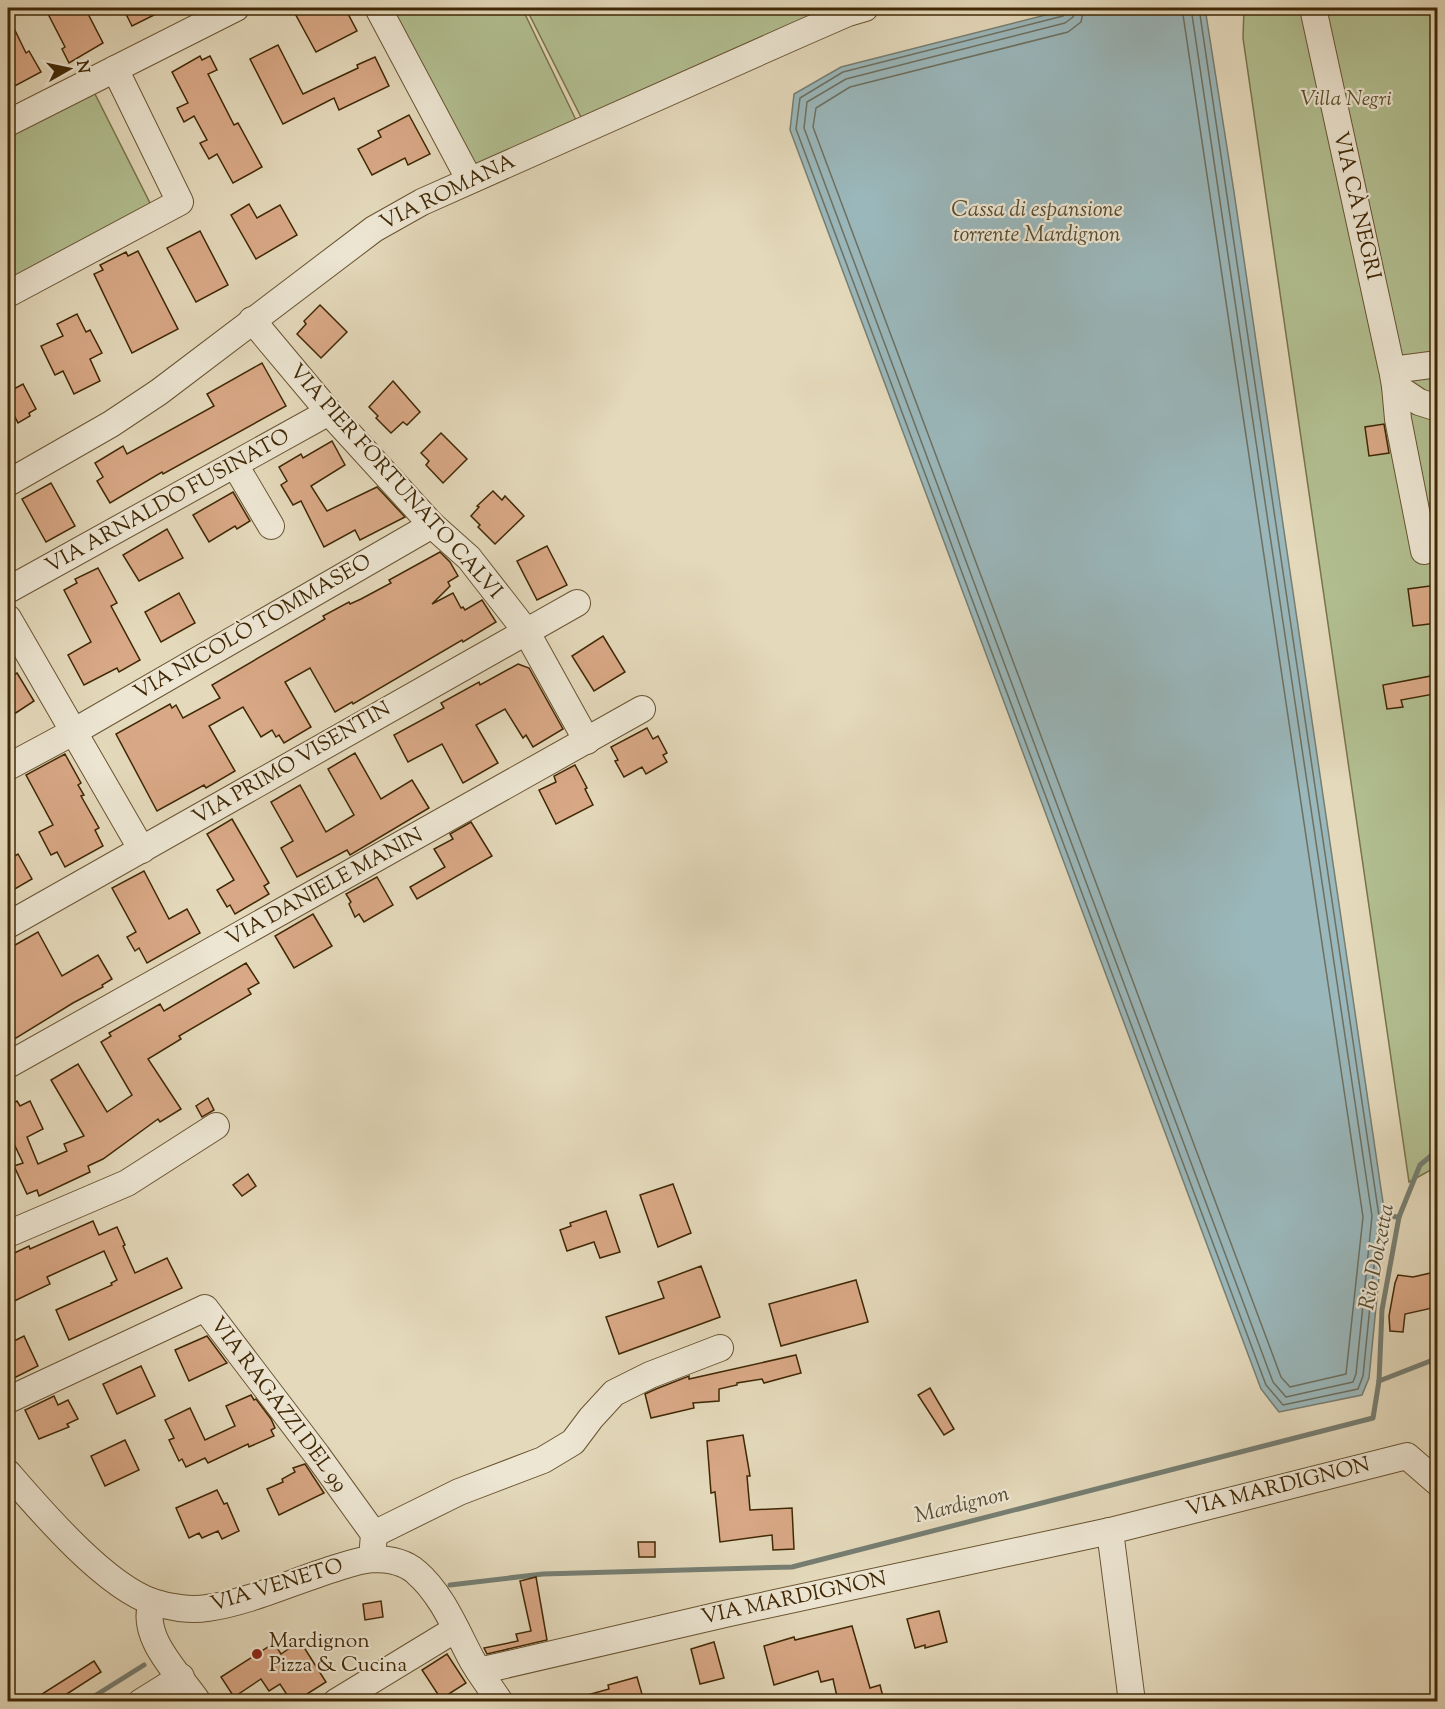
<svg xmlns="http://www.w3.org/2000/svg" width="1445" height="1709" font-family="'Sorts Mill Goudy',serif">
<rect width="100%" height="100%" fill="#e4d9bb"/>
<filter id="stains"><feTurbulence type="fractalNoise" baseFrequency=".00333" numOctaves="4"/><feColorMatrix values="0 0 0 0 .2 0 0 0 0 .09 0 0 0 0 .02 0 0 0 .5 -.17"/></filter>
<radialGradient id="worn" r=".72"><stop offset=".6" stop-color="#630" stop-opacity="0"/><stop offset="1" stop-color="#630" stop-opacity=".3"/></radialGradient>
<g fill="#b2bf91" stroke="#79744b" stroke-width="1.5">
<path d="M391 8H522L577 122 479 164 474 163Z"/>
<path d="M526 8H841L583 121Z"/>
<path d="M1244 8H1437L1438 1166 1409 1182 1243 38Z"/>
<path d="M94 92 152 207 8 280V136Z"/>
</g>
<path fill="#9ab7bb" stroke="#767e72" stroke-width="1.5" d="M1073 8H1205L1234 192 1385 1216 1369 1378 1362 1395 1279 1412 1261 1389 790 130 794 94 841 67Z"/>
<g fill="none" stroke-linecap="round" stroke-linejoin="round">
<g stroke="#6d7060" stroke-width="1.5">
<path d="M1068 8 1067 13 1063 16 843 72 800 98 796 129 1266 1385 1283 1405 1358 1389 1363 1376 1379 1216 1199 8"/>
<path d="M1075 8 1073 17 1065 23 846 79 807 102 804 128 1273 1382 1286 1397 1353 1382 1356 1374 1372 1216 1191 8"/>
<path d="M1084 8 1081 22 1068 32 850 87 816 108 813 127 1281 1377 1290 1387 1346 1374 1363 1217 1182 8"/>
</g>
<g stroke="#767e72" stroke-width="5">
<path d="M1385 1216 1399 1217"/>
<path d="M1379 1381 1438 1358"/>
<path d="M450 1585 543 1574 792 1567 1373 1418 1379 1381 1382 1310 1399 1217 1420 1165 1438 1150"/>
<path d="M85 1702 144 1665"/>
</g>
</g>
<g fill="#d9a886" stroke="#402805" stroke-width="1.5">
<path d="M45 8H85L103 43 69 63 62 49 65 47Z"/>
<path d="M123 8H168L132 26Z"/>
<path d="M292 8H345L357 31 316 52Z"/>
<path d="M8 16 26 53 29 51 41 72 11 88 8 80Z"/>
<path d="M278 45 303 94 358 68 357 65 375 57 389 86 339 110 334 98 283 124 250 59Z"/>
<path d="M200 56 202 60 210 56 217 70 208 74 234 125 238 123 262 167 233 183 217 154 209 159 200 143 207 140 194 116 184 122 177 108 188 103 172 72Z"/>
<path d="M409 115 430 154 408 165 405 158 372 175 358 149 381 137 378 131Z"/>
<path d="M249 204 257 218 280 205 297 235 256 259 231 215Z"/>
<path d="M200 231 228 285 196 302 167 248Z"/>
<path d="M138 251 178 329 132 353 94 274 103 270 100 265 126 252 128 256Z"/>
<path d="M320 305 347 332 321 358 297 334 306 324 304 321Z"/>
<path d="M77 314 86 332 90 330 102 353 90 359 100 381 74 394 63 371 55 375 41 346 63 336 57 324Z"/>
<path d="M262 363 286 406 163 474 162 472 110 503 97 481 103 477 95 463 123 446 127 454 214 406 207 394Z"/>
<path d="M9 381 14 389 23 384 36 409 29 413 30 416 18 423 15 417 8 421V382Z"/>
<path d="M393 381 420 412 407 425 403 422 391 433 376 418 378 416 369 407Z"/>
<path d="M1384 424 1389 453 1369 456 1365 427Z"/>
<path d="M441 433 467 459 443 483 426 465 429 461 421 453Z"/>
<path d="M332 441 345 465 311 486 327 511 377 487 405 517 360 540 355 530 324 547 301 501 293 505 281 485 287 481 279 467 301 454 303 458Z"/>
<path d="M51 483 75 526 46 542 22 499Z"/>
<path d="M493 491 502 500 505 496 524 516 495 544 478 527 480 525 471 516 479 507 477 506Z"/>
<path d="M233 492 250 521 237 529 235 526 209 542 193 515Z"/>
<path d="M167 529 183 558 139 581 123 555Z"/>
<path d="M547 546 567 585 537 600 517 561Z"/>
<path d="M440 552 450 562 458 576 448 582 450 586 432 604 453 593 461 608 463 607 465 610 482 600 496 622 463 642 462 640 353 704 352 702 335 712 310 668 285 682 311 727 284 743 279 735 276 737 272 730 261 737 243 707 209 726 235 771 206 788 204 785 157 811 116 734 170 704 172 708 176 705 183 718 220 698 212 685 325 619 323 616 349 602 350 604 361 599 391 583 389 580Z"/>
<path d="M98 568 117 603 111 606 140 660 119 672 117 668 84 685 68 655 91 642 64 590 77 583 75 579Z"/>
<path d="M1437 585V623L1413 626 1408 589Z"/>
<path d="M179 593 195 623 161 642 145 612Z"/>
<path d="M603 636 625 672 594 691 572 656Z"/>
<path d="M518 664 529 668 563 729 533 747 526 735 523 738 505 709 476 725 498 763 463 783 442 744 408 762 394 735 444 708 441 703 479 682 480 685Z"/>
<path d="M17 673 34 701 8 718V678Z"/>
<path d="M1431 676 1434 694 1401 700 1403 707 1387 709 1383 685Z"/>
<path d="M647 728 653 739 658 736 667 753 663 755 667 762 646 774 642 767 624 777 615 761 618 760 611 747Z"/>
<path d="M355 753 381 799 412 780 429 808 350 855 347 850 297 877 281 848 293 841 271 802 300 785 326 832 354 815 328 769Z"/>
<path d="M65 754 81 783 78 785 84 795 81 796 99 828 95 830 103 846 65 867 57 852 51 855 39 832 53 825 26 775Z"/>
<path d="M575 765 587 788 585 789 593 805 556 824 539 790 556 782 554 776Z"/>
<path d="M232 819 269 883 264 886 269 894 235 914 230 905 227 907 217 890 234 880 207 834Z"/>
<path d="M471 822 492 856 417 899 410 887 445 867 434 849 453 839 450 834Z"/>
<path d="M18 854 32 879 8 893V860Z"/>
<path d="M144 871 169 919 187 909 200 933 147 963 139 948 135 951 127 937 136 932 112 888Z"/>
<path d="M377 877 393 905 364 922 359 914 355 917 349 904 351 902 346 894Z"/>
<path d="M313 914 332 946 294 968 275 936Z"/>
<path d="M38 932 62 976 98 955 112 979 102 985 103 987 73 1003 8 1043V949Z"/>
<path d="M246 963 259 983 248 989 251 994 179 1036 181 1039 148 1059 181 1109 160 1122 158 1119 103 1159 88 1166 90 1172 39 1196 37 1190 27 1194 14 1166 23 1163 8 1131V1106L17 1101 20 1106 30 1101 43 1129 27 1137 38 1164 67 1151 64 1144 84 1136 51 1080 78 1064 107 1112 132 1095 101 1042 111 1036 109 1033 160 1004 164 1011Z"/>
<path d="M208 1098 214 1110 202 1117 196 1106Z"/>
<path d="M248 1174 256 1186 242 1196 233 1185Z"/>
<path d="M673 1184 691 1233 658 1247 640 1195Z"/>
<path d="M606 1211 620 1252 600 1258 594 1242 567 1251 560 1230 571 1226 570 1223Z"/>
<path d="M93 1221 99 1235 117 1227 125 1245 123 1246 135 1273 167 1258 182 1288 69 1340 56 1310 112 1285 111 1283 117 1280 104 1251 47 1277 50 1284 8 1304V1256L29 1246 30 1249Z"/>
<path d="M701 1266 720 1317 619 1354 606 1317 664 1298 658 1282Z"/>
<path d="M1435 1272 1437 1282V1307L1405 1314 1403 1332 1390 1331 1389 1316 1395 1283 1398 1275 1413 1277Z"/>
<path d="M856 1280 868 1322 781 1346 769 1304Z"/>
<path d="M24 1336 38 1366 8 1381V1344Z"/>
<path d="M207 1336 227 1363 189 1381 175 1350Z"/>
<path d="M796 1355 801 1373 764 1383 762 1379 737 1383V1385L719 1389V1401L693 1403 694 1408 651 1418 645 1394 656 1389 689 1376V1379Z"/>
<path d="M141 1366 155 1396 117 1414 103 1384Z"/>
<path d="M930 1388 954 1429 944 1435 918 1395Z"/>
<path d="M251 1395 254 1400 256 1399 271 1419 275 1428 271 1430 274 1436 249 1447 248 1444 208 1463 205 1458 186 1467 182 1459 179 1461 169 1440 174 1438 165 1420 190 1408 205 1440 235 1426 226 1406Z"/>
<path d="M54 1396 58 1405 68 1400 78 1419 67 1424 69 1427 39 1439 25 1410Z"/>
<path d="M743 1435 750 1476H747L750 1510 792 1508 794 1549 773 1550 772 1535 720 1542 715 1492 711 1493 707 1441Z"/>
<path d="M125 1440 139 1470 105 1486 91 1456Z"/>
<path d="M305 1464 324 1493 279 1515 267 1489 283 1482 282 1479 295 1472 293 1468Z"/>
<path d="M217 1490 224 1504 227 1503 239 1531 222 1539 218 1531 202 1538 199 1533 189 1538 176 1508Z"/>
<path d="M638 1542H655V1557H639Z"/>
<path d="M536 1577 547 1640 487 1654 484 1648 518 1641 516 1634 531 1631 520 1581Z"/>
<path d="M381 1601 383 1617 365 1620 363 1604Z"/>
<path d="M939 1611 947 1642 925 1648V1645L915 1648 907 1619Z"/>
<path d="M852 1626 870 1688 880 1685 884 1701H838L833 1679 821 1682 818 1671 774 1685 764 1646 794 1637 795 1640Z"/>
<path d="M300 1641 326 1682 296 1701H291L280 1684 269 1691 261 1679 234 1697 221 1677 274 1643 281 1654Z"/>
<path d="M714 1642 724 1678 700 1684 691 1649Z"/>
<path d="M447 1654 466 1683 441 1699 422 1670Z"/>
<path d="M94 1661 101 1672 56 1701H31Z"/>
<path d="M637 1677 644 1701H581L580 1697 609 1689 608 1685Z"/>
</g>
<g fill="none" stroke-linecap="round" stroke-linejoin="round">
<defs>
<g id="minor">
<path d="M378 8 469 179"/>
<path d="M1313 8 1392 370 1438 364"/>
<path d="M8 123 236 8"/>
<path d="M8 294 180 202 115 69"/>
<path d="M252 320 329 412 432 525 469 558 526 631 587 741"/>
<path d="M1393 375 1395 386 1419 402 1438 408"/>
<path d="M1395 386 1398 419 1424 551"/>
<path d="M235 465 271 526"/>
<path d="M8 483 111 424 159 392 374 229 422 202 802 33 848 13 865 8"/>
<path d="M8 590 329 412"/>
<path d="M8 618 142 850"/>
<path d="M8 767 75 731 432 525"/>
<path d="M8 925 577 603"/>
<path d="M8 1065 642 709"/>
<path d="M8 1234 127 1183 216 1126"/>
<path d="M8 1400 205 1308 317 1455 374 1534 372 1559"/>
<path d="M8 1473C41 1511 105 1586 153 1602 168 1607 191 1611 207 1608 247 1603 294 1581 333 1569 346 1565 359 1560 373 1559 387 1559 405 1562 416 1572 442 1594 456 1630 472 1660 480 1674 491 1688 500 1702"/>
<path d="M1110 1531 1132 1702"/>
<path d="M374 1534 459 1492 543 1460 573 1442 591 1418 614 1393 650 1375 720 1348"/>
<path d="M152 1602C139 1637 179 1674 198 1702"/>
<path d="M479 1671 729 1613 1110 1531 1407 1456 1438 1483"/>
<path d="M141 1702 181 1677"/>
<path d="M336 1702 456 1629"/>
</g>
</defs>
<use href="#minor" stroke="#695432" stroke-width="28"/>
<use href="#minor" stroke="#ede6d3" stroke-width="26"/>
</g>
<circle fill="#8f2418" stroke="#ede6d3" stroke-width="2" cx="257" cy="1654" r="6"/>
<g text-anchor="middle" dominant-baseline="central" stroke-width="4.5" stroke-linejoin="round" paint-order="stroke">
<g font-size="21" font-style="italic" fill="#5c4e28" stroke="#ede6d3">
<text x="1346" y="100">Villa Negri</text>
</g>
<g font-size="21" fill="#402805" stroke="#ede6d3">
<text transform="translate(448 193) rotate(-26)">VIA ROMANA</text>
<text transform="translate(1356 206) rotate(77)">VIA CÀ NEGRI</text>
<text transform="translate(395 482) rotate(48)">VIA PIER FORTUNATO CALVI</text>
<text transform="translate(168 502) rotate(-29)">VIA ARNALDO FUSINATO</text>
<text transform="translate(253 628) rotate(-30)">VIA NICOLÒ TOMMASEO</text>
<text transform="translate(292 764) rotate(-30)">VIA PRIMO VISENTIN</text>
<text transform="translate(325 888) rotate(-29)">VIA DANIELE MANIN</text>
<text transform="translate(278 1405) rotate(53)">VIA RAGAZZI DEL 99</text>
<text transform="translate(1278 1488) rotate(-14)">VIA MARDIGNON</text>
<text transform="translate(277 1586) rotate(-17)">VIA VENETO</text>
<text transform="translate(794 1599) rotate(-12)">VIA MARDIGNON</text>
</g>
<g font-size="21" fill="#402805" stroke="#ede6d3" text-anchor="start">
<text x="269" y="1642">Mardignon<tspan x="269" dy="24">Pizza &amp; Cucina</tspan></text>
</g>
<g font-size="22" font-style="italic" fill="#564c32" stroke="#ede6d3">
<text x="1037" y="211">Cassa di espansione<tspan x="1037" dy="25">torrente Mardignon</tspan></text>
<text transform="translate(1378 1257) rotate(-79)">Rio Dolzetta</text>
<text transform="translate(962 1506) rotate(-14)">Mardignon</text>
</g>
</g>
<rect width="1445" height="1709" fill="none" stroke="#e4d9bb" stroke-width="30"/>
<rect x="9" y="9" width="1427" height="1691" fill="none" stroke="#402805" stroke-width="3"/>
<rect x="15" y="15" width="1415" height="1679" fill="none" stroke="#402805" stroke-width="1.5"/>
<g transform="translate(69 69) rotate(81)" stroke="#ede6d3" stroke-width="4.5" paint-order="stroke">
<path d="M0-4.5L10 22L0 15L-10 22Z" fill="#402805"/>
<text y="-9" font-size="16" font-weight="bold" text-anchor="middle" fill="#402805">N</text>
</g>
<rect width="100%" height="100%" filter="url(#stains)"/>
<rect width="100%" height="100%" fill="url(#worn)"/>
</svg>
